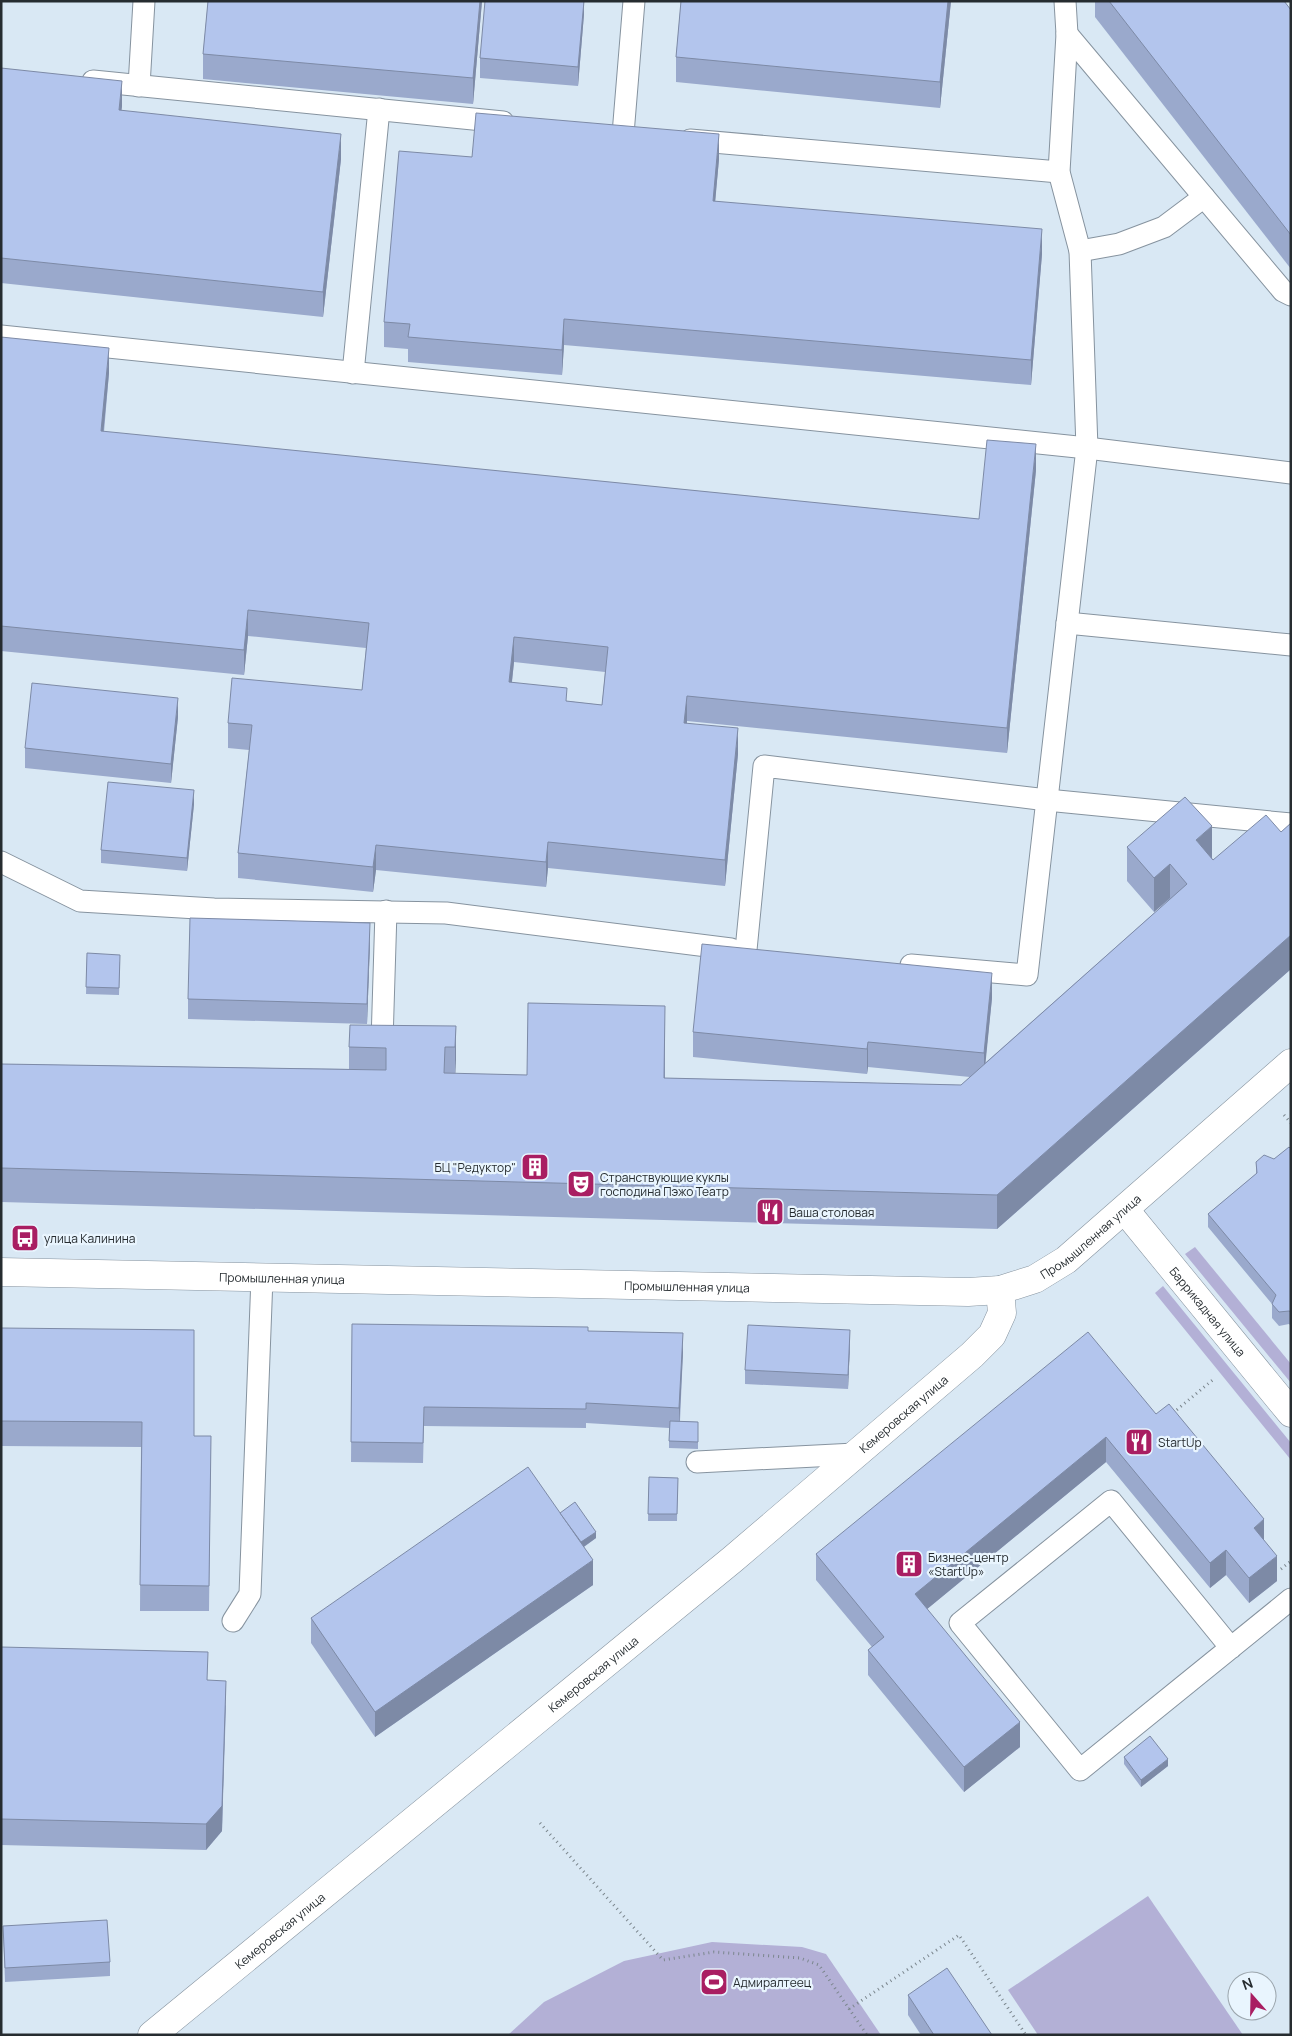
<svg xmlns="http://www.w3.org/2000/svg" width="1292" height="2036" font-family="Manrope,sans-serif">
<rect width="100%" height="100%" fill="#d9e8f4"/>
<g fill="#b3b0d6">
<path d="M1195 1247 1291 1364V1383L1185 1254Z"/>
<path d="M1163 1286 1291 1443V1460L1155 1293Z"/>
<path d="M1148 1896 1243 2035H1038L1008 1990Z"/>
<path d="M712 1942 802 1947 826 1954 881 2035H508L544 2002 624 1961Z"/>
</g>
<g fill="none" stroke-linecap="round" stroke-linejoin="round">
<defs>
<g id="lane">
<path d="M1067 34 1283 291 1291 295"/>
<path d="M93 81 503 122"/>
<path d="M139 86 144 1"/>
<path d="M623 134 634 1"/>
<path d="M690 140 1059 172"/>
<path d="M1080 251 1119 244 1164 227 1204 197"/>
<path d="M1 336 1087 448 1291 473"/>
<path d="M353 373 379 109"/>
<path d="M1067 623 1291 645"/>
<path d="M1 862 80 901 214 909 446 913 731 949"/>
<path d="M746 950 764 766 1047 800 1291 824"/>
<path d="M911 965 1027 975 1087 448 1080 251 1059 172 1067 34 1065 1"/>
<path d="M382 1042 386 911"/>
<path d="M697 1462 855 1454"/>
<path d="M233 1621 250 1594 262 1277"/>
<path d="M1231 1648 1111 1501 960 1623 1080 1770 1291 1599"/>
</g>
<g id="street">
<path id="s1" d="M1125 1210 1291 1413"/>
<path id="s2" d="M152 2035 733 1559 972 1355 992 1335 1002 1313 1000 1290"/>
</g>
<g id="secondary">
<path id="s3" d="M1 1272 968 1292 1000 1290 1035 1279 1066 1260 1291 1063"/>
</g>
</defs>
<use href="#lane" stroke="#86939f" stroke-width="23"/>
<use href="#street" stroke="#86939f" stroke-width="29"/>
<use href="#secondary" stroke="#86939f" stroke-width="29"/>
<g stroke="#7b868d" stroke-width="3" stroke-dasharray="1 4" stroke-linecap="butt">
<path d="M1284 1115 1291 1123"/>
<path d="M1173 1413 1215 1378"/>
<path d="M1281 1569 1291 1561"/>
<path d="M540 1823 663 1960 714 1952 800 1958 819 1965 867 2035"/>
<path d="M849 2009 959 1935 1026 2035"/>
</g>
<use href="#lane" stroke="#fff" stroke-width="21"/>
<use href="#street" stroke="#fff" stroke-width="28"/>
<use href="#secondary" stroke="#fff" stroke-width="28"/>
</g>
<g fill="#9aa9cc" fill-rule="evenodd">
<path d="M208 1H482L473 104 203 79V54Z"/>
<path d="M584 1V14L578 86 480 78V58Z"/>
<path d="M681 1H951L940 108 676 82V57Z"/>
<path d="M1095 1H1284L1291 10V269L1095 17Z"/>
<path d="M1 68 122 106 121 110 341 159 323 317 1 283Z"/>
<path d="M472 157 719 159 715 201 1042 254 1031 385 564 345 562 375 408 362V349L384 347V322Z"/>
<path d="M1 337 109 373 104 432 979 519 1036 470 1007 753 687 721V724L738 754 725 886 548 868 546 887 376 870 373 892 238 878V853L249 750 228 748V723L362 690 366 648 248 636 244 675 1 651ZM514 662 605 672 602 705 567 701 512 682Z"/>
<path d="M178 717 171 783 25 768V748Z"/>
<path d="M194 804 187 871 101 863V850Z"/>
<path d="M1291 823V969L997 1229 1 1202V1064L349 1069V1047L456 1026 455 1074 527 1075 665 1040V1078L961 1085 970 1077 868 1067 867 1074 693 1057V1032L992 998 985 1063 1170 899 1154 912 1127 881V847L1212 858 1213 860 1281 832Z"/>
<path d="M370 942 367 1024 188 1019V999Z"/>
<path d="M87 953 120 962 119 995 86 994Z"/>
<path d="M1291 1149V1326L1289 1324 1279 1326 1272 1318V1304L1208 1227V1214L1256 1174V1162L1274 1159Z"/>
<path d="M352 1324 588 1331 683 1352 680 1421 698 1422V1449L669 1448V1428L586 1423V1428L424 1426 423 1463 351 1462Z"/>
<path d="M1 1328 194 1436H211L209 1611H140L141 1447 1 1446Z"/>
<path d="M850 1344 848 1389 745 1384V1370Z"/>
<path d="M1156 1414 1264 1540 1277 1581 1249 1603 1226 1575 1210 1588 1106 1462 927 1609 1020 1747 964 1792 868 1675V1650L872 1647 816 1580V1554Z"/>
<path d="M649 1477 678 1478 677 1521H648Z"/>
<path d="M560 1513 596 1538 584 1547 593 1585 375 1737 311 1643V1618Z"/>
<path d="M1 1647 208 1680 226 1706 222 1831 206 1850 1 1845Z"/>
<path d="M1124 1757 1168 1766 1141 1787 1124 1764Z"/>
<path d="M3 1926 110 1962V1976L5 1982Z"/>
<path d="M908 1995 992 2035H921L908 2015Z"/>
</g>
<g fill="#7d8aa6">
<path d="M480 1H482L473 104V78Z"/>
<path d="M584 1V14L578 86V67Z"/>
<path d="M948 1H951L940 108V82Z"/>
<path d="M122 81V106L119 135V110Z"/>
<path d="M341 134V159L323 317V292Z"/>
<path d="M719 134V159L713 226V201Z"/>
<path d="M1042 229V254L1031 385V360Z"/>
<path d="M564 319V345L562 375V350Z"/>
<path d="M109 348V373L101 456V431Z"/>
<path d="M1036 444V470L1007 753V728Z"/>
<path d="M248 610V636L244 675V650Z"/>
<path d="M514 637V662L509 707V682Z"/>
<path d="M687 696V721L684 749V723Z"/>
<path d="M178 698V717L171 783V764Z"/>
<path d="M738 728V754L725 886V860Z"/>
<path d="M194 790V804L187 871V858Z"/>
<path d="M1212 826V860L1196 840Z"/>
<path d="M548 842V868L546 887V862Z"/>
<path d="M376 845V870L373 892V867Z"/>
<path d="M1170 864V898L1154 912V878Z"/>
<path d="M370 923V942L367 1024V1004Z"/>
<path d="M1291 935V969L997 1229V1195Z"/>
<path d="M992 973V998L984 1078V1053Z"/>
<path d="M665 1006V1040L664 1112V1078Z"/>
<path d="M456 1026V1060L455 1081V1047Z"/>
<path d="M868 1042V1067L867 1074V1049Z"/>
<path d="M850 1330V1344L848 1389V1375Z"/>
<path d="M683 1333V1352L679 1428V1408Z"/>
<path d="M1106 1437V1462L915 1619V1594Z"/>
<path d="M1264 1519V1545L1254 1528Z"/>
<path d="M596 1532V1538L572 1555V1548Z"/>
<path d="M1226 1550V1575L1210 1588V1563Z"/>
<path d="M1277 1556V1581L1249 1603V1578Z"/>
<path d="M593 1560V1585L375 1737V1712Z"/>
<path d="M226 1681 222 1831 206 1850V1824Z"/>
<path d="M1020 1722V1747L964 1792V1767Z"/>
<path d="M1168 1759V1766L1141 1787V1780Z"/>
</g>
<g fill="#b3c5ed" stroke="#7d8aa6" fill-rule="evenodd">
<path d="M208 1H480L473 78 203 54Z"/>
<path d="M485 1H584L578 67 480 58Z"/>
<path d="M681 1H948L940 82 676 57Z"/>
<path d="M1109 1H1284L1291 10V235Z"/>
<path d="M1 68 122 81 119 110 341 134 323 292 1 258Z"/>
<path d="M476 113 719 134 713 201 1042 229 1031 360 564 319 562 350 408 337 410 324 384 322 399 151 472 157Z"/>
<path d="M1 337 109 348 101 431 979 519 987 440 1036 444 1007 728 687 696 684 723 738 728 725 860 548 842 546 862 376 845 373 867 238 853 252 725 228 723 232 678 362 690 369 623 248 610 244 650 1 626ZM514 637 608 647 602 705 566 701 567 688 509 682Z"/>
<path d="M32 683 178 698 171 764 25 748Z"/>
<path d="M108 782 194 790 187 858 101 850Z"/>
<path d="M1185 797 1212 826 1196 840 1213 860 1266 815 1281 832 1291 823V935L997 1195 1 1168V1064L386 1070V1048L349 1047 350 1025 456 1026 455 1047H445L444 1073 527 1075 528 1003 665 1006 664 1078 961 1085 1187 884 1170 864 1154 878 1127 847Z"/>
<path d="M190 918 370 923 367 1004 188 999Z"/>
<path d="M702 944 992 973 984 1053 868 1042 867 1049 693 1032Z"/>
<path d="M87 953 120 955 119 988 86 987Z"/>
<path d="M1289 1147 1291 1149V1312L1289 1311 1279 1312 1272 1304 1276 1295 1208 1214 1257 1173 1256 1162 1264 1155 1274 1159Z"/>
<path d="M352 1324 588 1327V1331L683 1333 679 1408 586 1403V1409L424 1407 423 1443 351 1442Z"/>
<path d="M748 1325 850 1330 848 1375 745 1370Z"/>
<path d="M1 1328 194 1330V1436H211L209 1586 140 1585 142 1422 1 1421Z"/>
<path d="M1088 1332 1156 1414 1169 1404 1264 1519 1254 1528 1277 1556 1249 1578 1226 1550 1210 1563 1106 1437 915 1594 1020 1722 964 1767 868 1650 884 1637 816 1554Z"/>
<path d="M670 1421 698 1422V1442L669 1441Z"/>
<path d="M528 1467 593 1560 375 1712 311 1618Z"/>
<path d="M649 1477 678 1478 677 1514H648Z"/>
<path d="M575 1502 596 1532 581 1542 560 1513Z"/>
<path d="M1 1647 208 1652 207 1680 226 1681 222 1806 206 1824 1 1819Z"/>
<path d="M1150 1736 1168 1759 1141 1780 1124 1757Z"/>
<path d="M107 1920 110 1962 5 1968 3 1926Z"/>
<path d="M947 1968 992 2035H934L908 1995Z"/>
</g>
<defs>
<symbol id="building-square" viewBox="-11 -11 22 22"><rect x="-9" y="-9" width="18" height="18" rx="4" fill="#a91e62" stroke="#e9f5fe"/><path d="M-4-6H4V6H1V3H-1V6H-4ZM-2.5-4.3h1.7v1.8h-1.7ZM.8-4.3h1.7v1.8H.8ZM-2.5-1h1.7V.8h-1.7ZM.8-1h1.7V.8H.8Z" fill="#fff"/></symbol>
<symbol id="theatre-square" viewBox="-11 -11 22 22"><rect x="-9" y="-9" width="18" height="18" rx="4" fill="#a91e62" stroke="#e9f5fe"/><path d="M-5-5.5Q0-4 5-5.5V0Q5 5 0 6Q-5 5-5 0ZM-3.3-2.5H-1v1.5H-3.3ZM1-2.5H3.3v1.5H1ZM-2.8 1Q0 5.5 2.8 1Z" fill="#fff"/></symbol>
<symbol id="restaurant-square" viewBox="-11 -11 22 22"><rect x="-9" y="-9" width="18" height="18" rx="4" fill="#a91e62" stroke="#e9f5fe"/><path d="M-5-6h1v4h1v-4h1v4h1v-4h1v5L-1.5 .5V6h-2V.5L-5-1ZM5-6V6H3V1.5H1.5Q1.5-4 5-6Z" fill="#fff"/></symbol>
<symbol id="bus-square" viewBox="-11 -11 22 22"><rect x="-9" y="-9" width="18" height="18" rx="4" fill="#a91e62" stroke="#e9f5fe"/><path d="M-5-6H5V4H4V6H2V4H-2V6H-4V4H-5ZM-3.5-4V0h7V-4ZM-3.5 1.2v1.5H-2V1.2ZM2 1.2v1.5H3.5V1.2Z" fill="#fff"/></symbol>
<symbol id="stadium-square" viewBox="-11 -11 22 22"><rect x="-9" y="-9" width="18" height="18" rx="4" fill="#a91e62" stroke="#e9f5fe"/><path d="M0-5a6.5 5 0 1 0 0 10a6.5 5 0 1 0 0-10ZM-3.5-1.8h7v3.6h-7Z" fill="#fff"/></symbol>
</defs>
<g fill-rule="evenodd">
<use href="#building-square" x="519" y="1151" width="32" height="32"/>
<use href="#theatre-square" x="565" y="1168" width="32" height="32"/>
<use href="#restaurant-square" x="754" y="1196" width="32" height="32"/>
<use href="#bus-square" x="9" y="1222" width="32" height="32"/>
<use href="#restaurant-square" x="1123" y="1426" width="32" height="32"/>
<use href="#building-square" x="893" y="1548" width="32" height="32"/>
<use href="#stadium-square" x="698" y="1966" width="32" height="32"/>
</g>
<g text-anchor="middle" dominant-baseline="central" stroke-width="4.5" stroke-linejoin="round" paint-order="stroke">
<g font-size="12" fill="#262c30" stroke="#e9f5fe" text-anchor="start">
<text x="516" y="1167" text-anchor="end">БЦ "Редуктор"</text>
<text x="600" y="1177">Странствующие куклы<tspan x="600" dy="14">господина Пэжо Театр</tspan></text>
<text x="789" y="1212">Ваша столовая</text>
<text x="44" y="1238">улица Калинина</text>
<text x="1158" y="1442">StartUp</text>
<text x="928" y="1557">Бизнес-центр<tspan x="928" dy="14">«StartUp»</tspan></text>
<text x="733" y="1982">Адмиралтеец</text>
</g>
<g font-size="12" fill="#262c30" stroke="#e9f5fe">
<text stroke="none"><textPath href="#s3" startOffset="1106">Промышленная улица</textPath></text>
<text stroke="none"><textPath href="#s3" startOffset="281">Промышленная улица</textPath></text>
<text stroke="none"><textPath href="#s3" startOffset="686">Промышленная улица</textPath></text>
<text stroke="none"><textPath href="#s1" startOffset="131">Баррикадная улица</textPath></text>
<text stroke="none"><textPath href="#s2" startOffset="975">Кемеровская улица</textPath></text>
<text stroke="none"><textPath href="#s2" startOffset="570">Кемеровская улица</textPath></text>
<text stroke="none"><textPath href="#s2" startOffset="165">Кемеровская улица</textPath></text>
</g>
</g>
<rect width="1292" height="2036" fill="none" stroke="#262c30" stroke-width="5"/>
<g transform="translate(1252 1996) rotate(340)"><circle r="24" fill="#e9f5fe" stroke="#9ba5ac"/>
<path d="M0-4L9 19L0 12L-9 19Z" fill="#a91e62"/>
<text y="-8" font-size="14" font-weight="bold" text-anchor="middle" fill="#262c30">N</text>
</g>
</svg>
